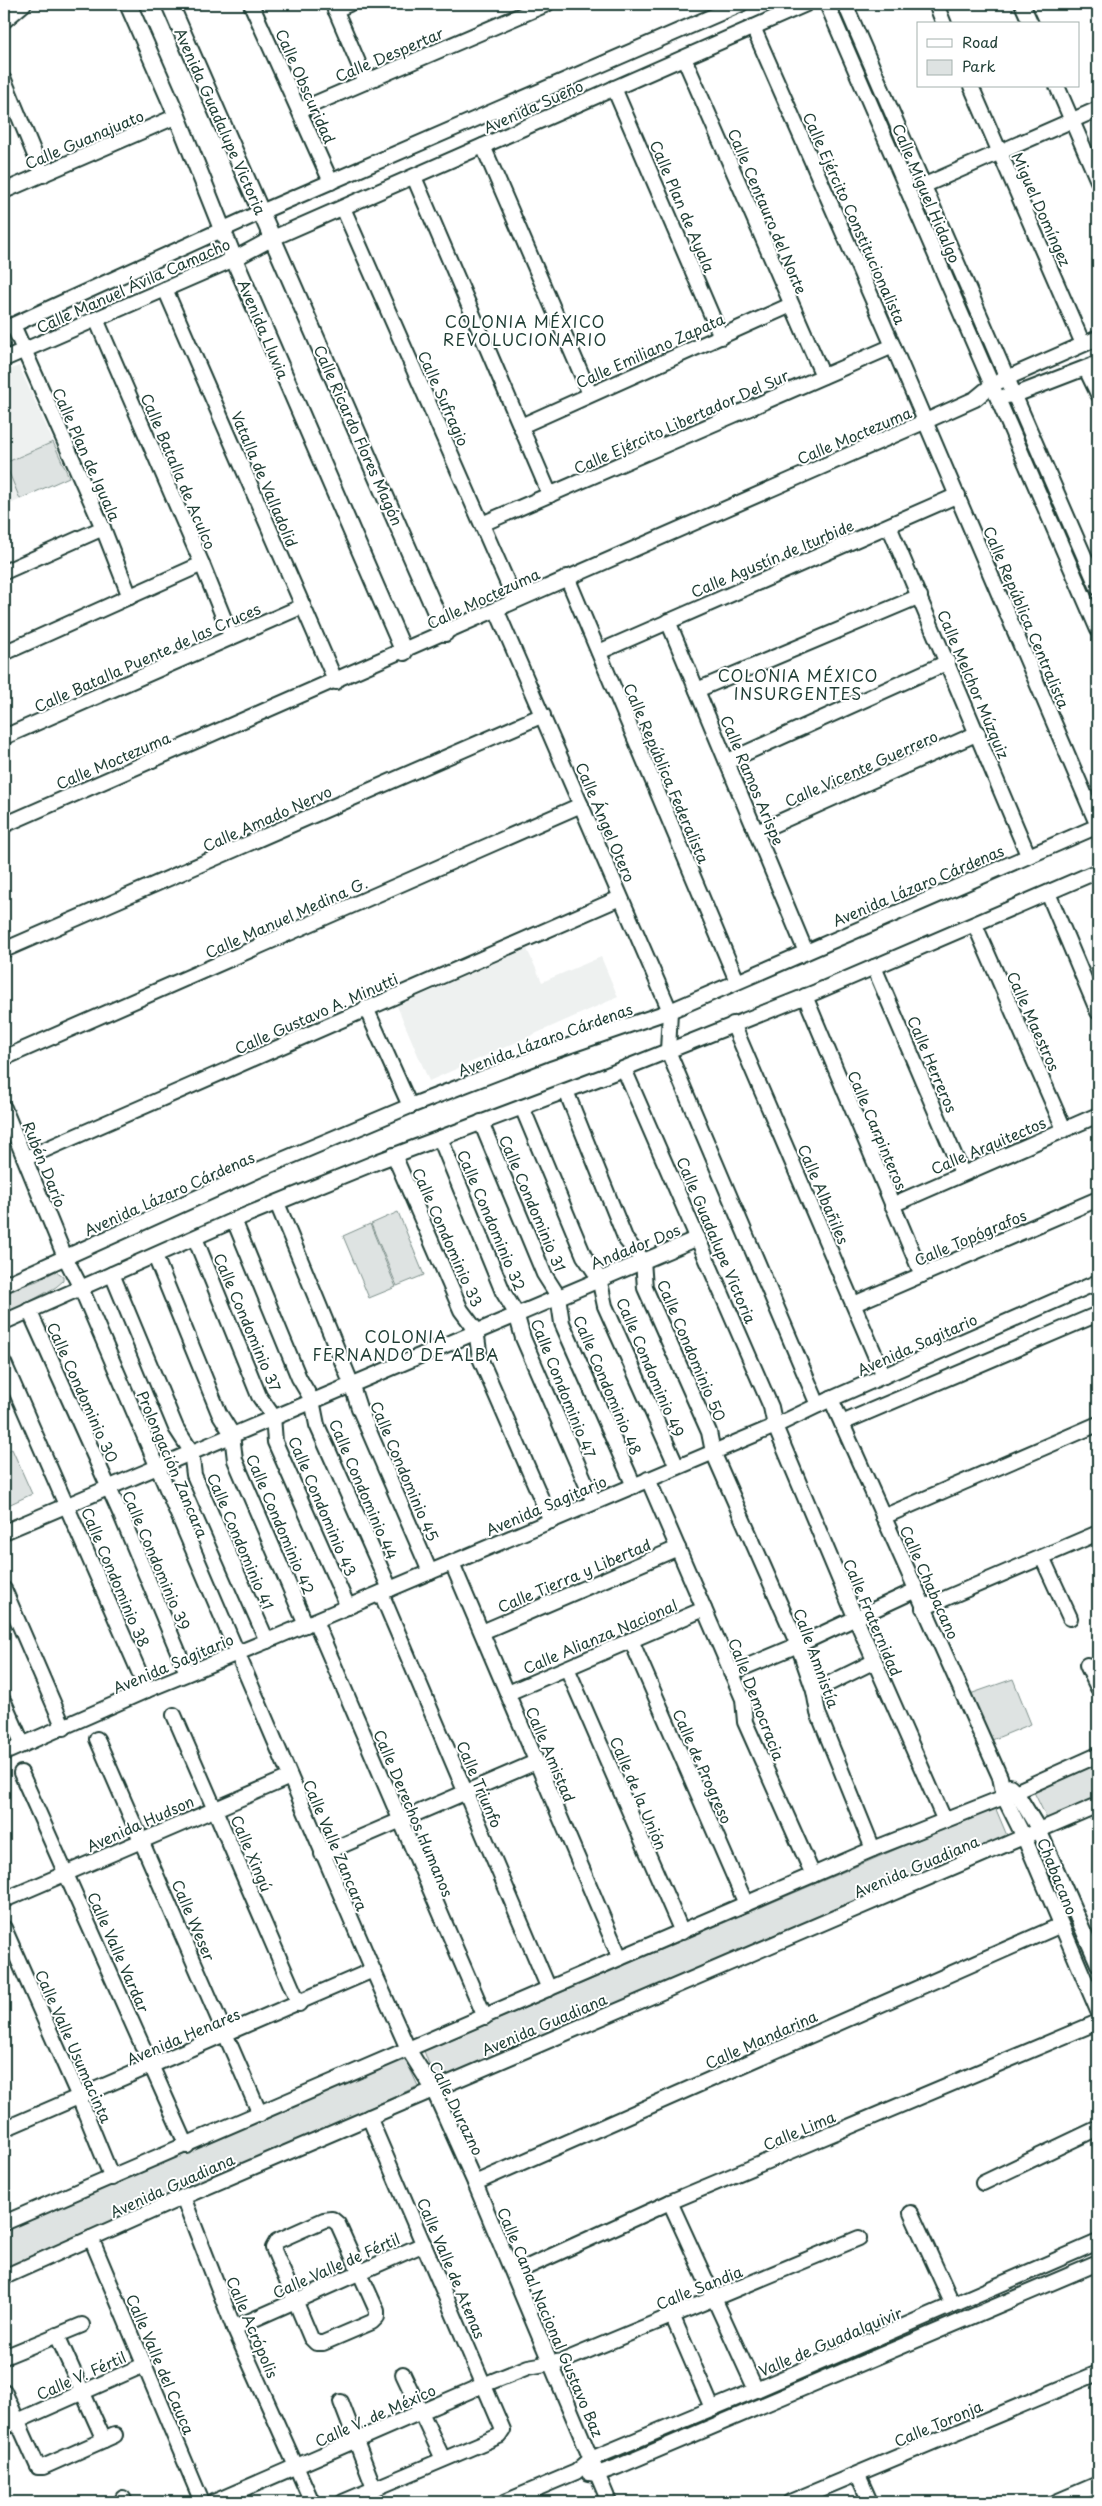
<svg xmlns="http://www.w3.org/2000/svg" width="1102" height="2506" font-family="'Playpen Sans',sans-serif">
<rect width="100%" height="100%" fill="#fff"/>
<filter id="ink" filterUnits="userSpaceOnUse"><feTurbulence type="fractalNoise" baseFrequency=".02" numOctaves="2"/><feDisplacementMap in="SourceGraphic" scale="10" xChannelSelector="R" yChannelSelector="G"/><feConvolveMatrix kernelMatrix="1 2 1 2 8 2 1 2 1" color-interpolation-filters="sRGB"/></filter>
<g filter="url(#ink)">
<g fill="#eef1f0">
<path d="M19 366 69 477 4 507V372Z"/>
<path d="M527 949 542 982 601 957 618 997 429 1081 397 1006Z"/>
</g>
<g fill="#dee3e2" stroke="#7e908b">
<path d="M53 442 69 477 20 499 5 463Z"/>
<path d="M398 1212 424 1275 397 1286 371 1224Z"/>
<path d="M370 1224 396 1287 369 1298 343 1236Z"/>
<path d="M56 1271 63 1276V1281L56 1287 4 1316V1292L37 1281Z"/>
<path d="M12 1449 32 1494 4 1507V1453Z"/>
<path d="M1013 1679 1031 1724 992 1740 970 1694Z"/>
<path d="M1098 1764V1797L1047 1819 1034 1792Z"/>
<path d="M995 1807 1008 1838 436 2083 424 2051Z"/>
<path d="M405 2058 418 2086 4 2275V2231Z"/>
</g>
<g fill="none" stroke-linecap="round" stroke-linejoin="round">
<defs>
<g id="minor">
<path d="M251 4 331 182"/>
<path d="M333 4 366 81"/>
<path d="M827 4 1098 630"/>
<path d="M845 4 1098 588"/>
<path d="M936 4 944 24"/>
<path d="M1022 4 1031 24"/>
<path d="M335 10 349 4"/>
<path d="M4 21 24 4"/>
<path d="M684 58 823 376"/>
<path d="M4 80 43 175"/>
<path d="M971 86 1083 344"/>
<path d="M1057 86 1098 181"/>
<path d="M614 88 721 337"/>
<path d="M300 110 547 4"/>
<path d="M483 146 590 394"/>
<path d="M414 177 550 495"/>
<path d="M925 185 1098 109"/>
<path d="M4 191 177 116"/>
<path d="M343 208 515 600"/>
<path d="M165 289 336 682"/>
<path d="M96 319 202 564 231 636"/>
<path d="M13 325 103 528 130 597"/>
<path d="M4 329 261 212 741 4"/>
<path d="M4 359 234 259 273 238 806 4"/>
<path d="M1086 369 1098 394"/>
<path d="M1006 396 1015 395 1098 363"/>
<path d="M521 426 791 305"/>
<path d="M482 524 893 346"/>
<path d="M889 526 1028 855"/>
<path d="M4 572 103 528"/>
<path d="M567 577 737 981"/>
<path d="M496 609 670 1011 668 1051 818 1405"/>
<path d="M668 621 806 952"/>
<path d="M599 652 958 495"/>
<path d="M4 653 202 564"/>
<path d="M697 690 920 596"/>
<path d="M4 737 303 606"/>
<path d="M728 761 948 662"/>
<path d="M4 825C312 693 618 555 926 421L975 399 992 385 1007 378 1098 338"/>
<path d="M757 832 978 733"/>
<path d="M1048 893 1098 1012"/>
<path d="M975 925 1064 1129"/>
<path d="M4 950 543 715"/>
<path d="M874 967 962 1173"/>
<path d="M805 996 922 1275"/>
<path d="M366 1008 410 1106"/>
<path d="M733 1024 884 1376"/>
<path d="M4 1058 581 805"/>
<path d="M624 1069 771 1407 775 1426 856 1619 944 1819"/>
<path d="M566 1091 626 1240 643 1260 645 1288 709 1432 713 1452 798 1645 814 1691 818 1713 873 1849"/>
<path d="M522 1107 584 1256 599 1278 605 1306 677 1467"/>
<path d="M4 1108 65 1257 81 1288 373 1970 408 2049 433 2089 475 2183 609 2502"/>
<path d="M481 1122 544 1274 558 1296 562 1323 634 1486"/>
<path d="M440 1138 503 1292 516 1313 523 1338 594 1502"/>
<path d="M394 1155 461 1310 476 1330 480 1358 551 1521"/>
<path d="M26 1158 620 898"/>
<path d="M277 1203 351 1383 359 1408 430 1572"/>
<path d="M892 1205 1098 1115"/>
<path d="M234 1220 299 1378 312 1400 317 1425 390 1589"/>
<path d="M195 1238 259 1396 273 1416 275 1442 348 1607"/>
<path d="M155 1256 219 1413 232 1434 235 1460 306 1625"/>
<path d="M112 1274 176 1428 191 1451 194 1475 267 1641"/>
<path d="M4 1285 256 1171 410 1106 545 1054 670 1011 1098 826 893 346 753 27"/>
<path d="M854 1304 1098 1199"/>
<path d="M29 1310 121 1515 187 1673"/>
<path d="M4 1322 234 1220 379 1161 605 1076 816 992 1098 871"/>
<path d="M4 1363 147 1690"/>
<path d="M831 1399 1000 1777 1004 1797 1024 1837 1098 2011"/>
<path d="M842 1423 1098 1314"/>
<path d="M648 1479 743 1699 745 1722 813 1875"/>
<path d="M883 1517 1098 1424"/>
<path d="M4 1532 698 1238"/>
<path d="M1042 1557 1070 1618"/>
<path d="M452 1563 620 1958"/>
<path d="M4 1589 64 1728"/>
<path d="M381 1593 549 1989"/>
<path d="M923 1608 1098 1533"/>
<path d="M315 1621 485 2017"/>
<path d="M482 1632 678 1548"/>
<path d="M631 1640 746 1904"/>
<path d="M1087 1665 1098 1688"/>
<path d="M567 1668 682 1932"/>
<path d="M731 1673 798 1645 916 1590"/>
<path d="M814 1691 875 1661"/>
<path d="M508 1693 704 1609"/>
<path d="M4 1702 23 1745"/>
<path d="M174 1715 299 2004"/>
<path d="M97 1739 260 2114"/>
<path d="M4 1753 147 1690 267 1641 775 1426 831 1399 1098 1282"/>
<path d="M21 1773 187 2146"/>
<path d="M1010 1786 1016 1792 1039 1830 1098 1964"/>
<path d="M322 1854 536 1762"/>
<path d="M4 1900 290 1777"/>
<path d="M4 1928 79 2097 112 2178"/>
<path d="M4 2129 373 1970"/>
<path d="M475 2183 1061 1925"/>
<path d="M983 2183 1098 2128"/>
<path d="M183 2197 234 2328 312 2502"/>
<path d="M670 2202 756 2390"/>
<path d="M911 2213 953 2305"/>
<path d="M332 2219 338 2224 377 2311V2317L372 2322 323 2343H316L311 2338 273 2248 277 2241 324 2220Z"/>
<path d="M4 2223 873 1849 1004 1797 1098 1755"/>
<path d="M91 2238 202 2502"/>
<path d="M514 2273 670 2202 1098 2022"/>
<path d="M4 2277 183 2197 1098 1805"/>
<path d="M672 2315 712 2408"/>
<path d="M234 2328 424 2244"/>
<path d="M57 2335 104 2440"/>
<path d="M4 2357 82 2325"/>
<path d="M403 2374 443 2459"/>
<path d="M4 2391 38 2467H43L115 2435"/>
<path d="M341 2402 374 2488"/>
<path d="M4 2427 144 2365"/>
<path d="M589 2473 597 2474 617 2467 1098 2263"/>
<path d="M858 2475 870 2502"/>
<path d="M123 2498 125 2502"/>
<path d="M214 2502 483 2385 528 2367 563 2361 859 2238"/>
<path d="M343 2502 499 2436 503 2430 369 2117"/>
<path d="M505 2502 576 2472 591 2459 756 2390 1098 2242"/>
<path d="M790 2502 1098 2373"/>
<path d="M1056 2502 1098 2484"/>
</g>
<g id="major">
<path d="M128 4 177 116 234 259 404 652"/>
<path d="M170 4 445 633"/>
</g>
</defs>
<use href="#minor" stroke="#1f3d34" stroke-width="18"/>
<use href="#major" stroke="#1f3d34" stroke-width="20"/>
<use href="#minor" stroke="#fff" stroke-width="14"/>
<use href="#major" stroke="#fff" stroke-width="16"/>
</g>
</g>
<g text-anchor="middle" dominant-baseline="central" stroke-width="4" stroke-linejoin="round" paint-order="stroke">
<g font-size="15" fill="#1f3d34" stroke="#fff">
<text transform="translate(389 54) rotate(-23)">Calle Despertar</text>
<text transform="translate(306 86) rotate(66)">Calle Obscuridad</text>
<text transform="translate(533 106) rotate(-24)">Avenida Sueño</text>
<text transform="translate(221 121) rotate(66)">Avenida Guadalupe Victoria</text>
<text transform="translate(84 139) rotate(-23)">Calle Guanajuato</text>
<text transform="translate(927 193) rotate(67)">Calle Miguel Hidalgo</text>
<text transform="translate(683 206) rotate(67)">Calle Plan de Ayala</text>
<text transform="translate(1042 209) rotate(66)">Miguel Domíngez</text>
<text transform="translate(768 211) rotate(67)">Calle Centauro del Norte</text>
<text transform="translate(855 218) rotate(66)">Calle Ejército Constitucionalista</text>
<text transform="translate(133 285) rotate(-24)">Calle Manuel Ávila Camacho</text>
<text transform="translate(264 329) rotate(67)">Avenida Lluvia</text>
<text transform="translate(650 350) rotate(-24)">Calle Emiliano Zapata</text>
<text transform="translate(444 398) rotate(66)">Calle Sufragio</text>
<text transform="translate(681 421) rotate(-24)">Calle Ejército Libertador Del Sur</text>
<text transform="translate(359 435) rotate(66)">Calle Ricardo Flores Magón</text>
<text transform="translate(854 435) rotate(-23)">Calle Moctezuma</text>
<text transform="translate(87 454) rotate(66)">Calle Plan de Iguala</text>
<text transform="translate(179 471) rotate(67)">Calle Batalla de Aculco</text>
<text transform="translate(265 479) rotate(67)">Vatalla de Valladolid</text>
<text transform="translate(772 558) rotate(-23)">Calle Agustín de Iturbide</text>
<text transform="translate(483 598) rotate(-25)">Calle Moctezuma</text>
<text transform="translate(1027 617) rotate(67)">Calle República Centralista</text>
<text transform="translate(147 657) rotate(-24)">Calle Batalla Puente de las Cruces</text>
<text transform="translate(974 684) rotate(67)">Calle Melchor Múzquiz</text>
<text transform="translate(113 760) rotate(-23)">Calle Moctezuma</text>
<text transform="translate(861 768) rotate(-24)">Calle Vicente Guerrero</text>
<text transform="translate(667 773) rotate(67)">Calle República Federalista</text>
<text transform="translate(753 780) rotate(67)">Calle Ramos Arispe</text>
<text transform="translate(267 818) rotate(-24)">Calle Amado Nervo</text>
<text transform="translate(606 822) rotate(67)">Calle Ángel Otero</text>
<text transform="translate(918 885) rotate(-23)">Avenida Lázaro Cárdenas</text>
<text transform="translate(286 917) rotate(-24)">Calle Manuel Medina G.</text>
<text transform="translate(316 1013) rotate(-24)">Calle Gustavo A. Minutti</text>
<text transform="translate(1034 1021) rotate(66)">Calle Maestros</text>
<text transform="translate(545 1039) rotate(-20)">Avenida Lázaro Cárdenas</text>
<text transform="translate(933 1064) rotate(67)">Calle Herreros</text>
<text transform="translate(878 1130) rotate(67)">Calle Carpinteros</text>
<text transform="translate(988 1145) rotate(-23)">Calle Arquitectos</text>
<text transform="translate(45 1164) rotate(68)">Rubén Darío</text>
<text transform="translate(169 1193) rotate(-24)">Avenida Lázaro Cárdenas</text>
<text transform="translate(824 1194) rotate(67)">Calle Albañiles</text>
<text transform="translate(533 1203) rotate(67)">Calle Condominio 31</text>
<text transform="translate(492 1220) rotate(67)">Calle Condominio 32</text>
<text transform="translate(448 1237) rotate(66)">Calle Condominio 33</text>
<text transform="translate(970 1237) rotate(-23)">Calle Topógrafos</text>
<text transform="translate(717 1240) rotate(67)">Calle Guadalupe Victoria</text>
<text transform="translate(635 1246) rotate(-22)">Andador Dos</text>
<text transform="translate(248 1322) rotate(67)">Calle Condominio 37</text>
<text transform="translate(917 1344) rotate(-24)">Avenida Sagitario</text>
<text transform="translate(692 1350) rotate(67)">Calle Condominio 50</text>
<text transform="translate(651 1367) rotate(67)">Calle Condominio 49</text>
<text transform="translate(608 1385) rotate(67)">Calle Condominio 48</text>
<text transform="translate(564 1388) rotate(68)">Calle Condominio 47</text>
<text transform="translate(83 1392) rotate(66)">Calle Condominio 30</text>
<text transform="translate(173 1464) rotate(67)">Prolongación Zancara</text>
<text transform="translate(405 1471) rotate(67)">Calle Condominio 45</text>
<text transform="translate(364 1489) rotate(67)">Calle Condominio 44</text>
<text transform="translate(546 1505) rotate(-23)">Avenida Sagitario</text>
<text transform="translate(323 1506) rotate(67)">Calle Condominio 43</text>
<text transform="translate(281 1524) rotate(67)">Calle Condominio 42</text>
<text transform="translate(241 1541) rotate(67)">Calle Condominio 41</text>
<text transform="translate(157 1560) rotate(67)">Calle Condominio 39</text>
<text transform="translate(574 1575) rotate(-23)">Calle Tierra y Libertad</text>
<text transform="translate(116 1577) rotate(67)">Calle Condominio 38</text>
<text transform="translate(930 1582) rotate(66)">Calle Chabacano</text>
<text transform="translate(873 1617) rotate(67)">Calle Fraternidad</text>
<text transform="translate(600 1636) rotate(-23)">Calle Alianza Nacional</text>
<text transform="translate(817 1658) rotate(70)">Calle Amnistía</text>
<text transform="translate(173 1663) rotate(-23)">Avenida Sagitario</text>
<text transform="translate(757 1699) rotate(69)">Calle Democracia</text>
<text transform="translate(551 1754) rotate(67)">Calle Amistad</text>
<text transform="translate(703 1766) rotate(66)">Calle de Progreso</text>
<text transform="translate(480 1784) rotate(67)">Calle Triunfo</text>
<text transform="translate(639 1793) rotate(67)">Calle de la Unión</text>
<text transform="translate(414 1813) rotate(67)">Calle Derechos Humanos</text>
<text transform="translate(140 1823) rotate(-24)">Avenida Hudson</text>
<text transform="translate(336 1845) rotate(67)">Calle Valle Zancara</text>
<text transform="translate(252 1853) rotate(67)">Calle Xingú</text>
<text transform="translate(916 1866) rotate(-23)">Avenida Guadiana</text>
<text transform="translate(1058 1876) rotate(68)">Chabacano</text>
<text transform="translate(194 1920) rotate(67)">Calle Weser</text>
<text transform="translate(119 1952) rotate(66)">Calle Valle Vardar</text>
<text transform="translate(544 2024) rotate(-23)">Avenida Guadiana</text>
<text transform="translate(183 2036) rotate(-23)">Avenida Henares</text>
<text transform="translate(761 2039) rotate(-24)">Calle Mandarina</text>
<text transform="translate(74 2046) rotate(66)">Calle Valle Usumacinta</text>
<text transform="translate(457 2108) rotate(64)">Calle Durazno</text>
<text transform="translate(799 2130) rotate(-23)">Calle Lima</text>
<text transform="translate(172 2185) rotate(-24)">Avenida Guadiana</text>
<text transform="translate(336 2265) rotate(-24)">Calle Valle de Fértil</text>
<text transform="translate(452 2268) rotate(67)">Calle Valle de Atenas</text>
<text transform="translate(699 2287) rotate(-22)">Calle Sandia</text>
<text transform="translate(551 2322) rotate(67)">Calle Canal Nacional Gustavo Baz</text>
<text transform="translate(253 2327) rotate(67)">Calle Acrópolis</text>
<text transform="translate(830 2341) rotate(-23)">Valle de Guadalquivir</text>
<text transform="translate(161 2364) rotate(67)">Calle Valle del Cauca</text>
<text transform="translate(81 2375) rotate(-24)">Calle V. Fértil</text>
<text transform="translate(375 2415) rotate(-24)">Calle V. de México</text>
<text transform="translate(938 2423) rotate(-23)">Calle Toronja</text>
</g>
<g font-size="16" letter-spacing="1" fill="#1f3d34" stroke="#fff">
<text x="525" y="321">COLONIA MÉXICO<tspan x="525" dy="18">REVOLUCIONARIO</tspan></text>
<text x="798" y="675">COLONIA MÉXICO<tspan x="798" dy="18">INSURGENTES</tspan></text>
<text x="406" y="1336">COLONIA<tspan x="406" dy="18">FERNANDO DE ALBA</tspan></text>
</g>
</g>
<rect width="1102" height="2506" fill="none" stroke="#fff" stroke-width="20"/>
<rect x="10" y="10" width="1082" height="2486" fill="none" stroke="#1f3d34" stroke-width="2" filter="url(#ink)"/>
<rect x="917" y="22" width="162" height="65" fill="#ffffff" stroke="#a5b1ae"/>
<rect x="927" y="39" width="25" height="8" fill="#ffffff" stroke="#a5b1ae"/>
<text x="962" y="48" font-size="15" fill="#1f3d34">Road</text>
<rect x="927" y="60" width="25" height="15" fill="#dee3e2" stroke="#a5b1ae"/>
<text x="962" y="72" font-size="15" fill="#1f3d34">Park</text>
</svg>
